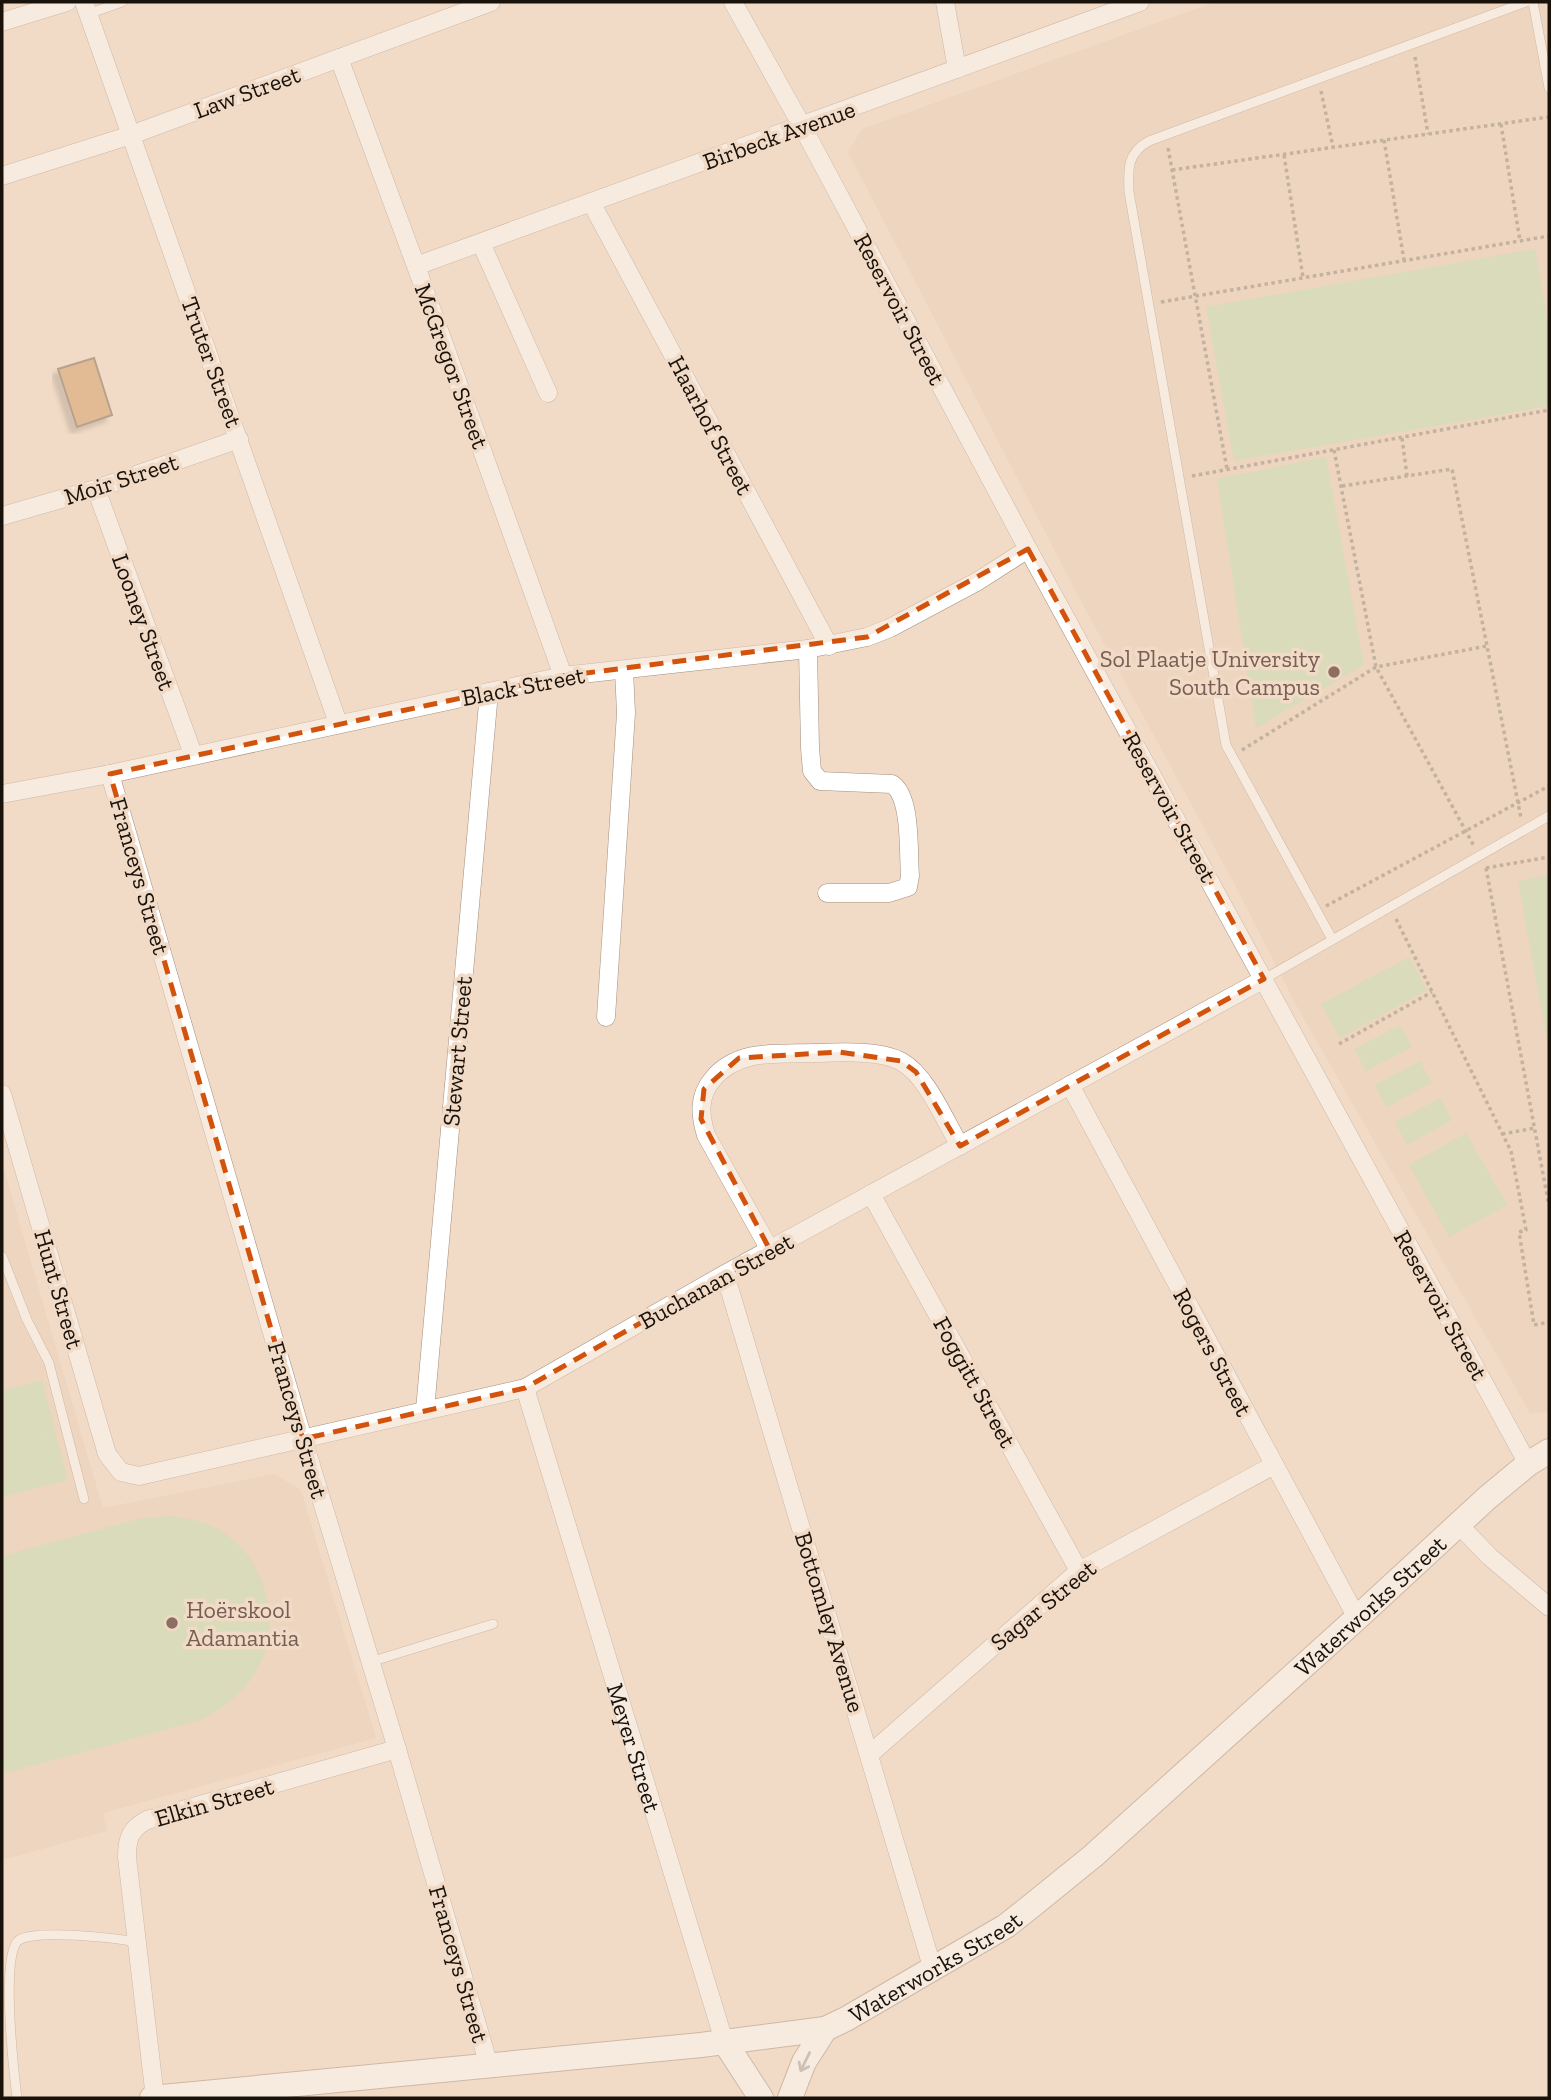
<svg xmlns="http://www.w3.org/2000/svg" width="1551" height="2100" font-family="'Zilla Slab',serif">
<defs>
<filter id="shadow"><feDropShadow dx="-6" dy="6" stdDeviation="2" flood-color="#0004"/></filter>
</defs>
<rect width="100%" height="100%" fill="#f1dac6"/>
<g fill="#ebceb6">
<path d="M1215 2H1549V1412L1530 1413 1296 1005 1235 885 1082 603 848 152 862 129Z"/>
<path d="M2 1163 103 1508 274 1474 301 1490 376 1738 103 1813 107 1831 2 1860Z"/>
</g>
<g fill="#bedbae">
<path d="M1535 249 1549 331V406L1234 461 1206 307Z"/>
<path d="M1326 457 1364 665 1256 728 1217 479Z"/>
<path d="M1549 875V1053L1518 881Z"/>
<path d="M1409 957 1427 990 1340 1038 1321 1004Z"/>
<path d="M1400 1025 1412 1047 1366 1071 1354 1049Z"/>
<path d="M1420 1061 1432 1083 1386 1107 1375 1085Z"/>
<path d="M1440 1098 1452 1120 1407 1145 1395 1122Z"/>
<path d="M1466 1133 1507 1205 1449 1237 1409 1165Z"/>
<path d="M42 1380 55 1430 37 1435 55 1431 68 1480 2 1497V1391Z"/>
<path d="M174 1516C188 1519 203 1521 216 1528 241 1542 257 1563 265 1590 282 1650 251 1696 198 1721L2 1774V1556L142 1518Z"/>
</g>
<path fill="#d1965a" stroke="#705d4b" stroke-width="2" filter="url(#shadow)" d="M94 358 112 415 77 427 58 369Z"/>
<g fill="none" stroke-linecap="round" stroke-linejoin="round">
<defs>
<g id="lane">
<path d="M1533 2 1549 88"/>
<path d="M88 14 122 2"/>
<path d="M1332 939 1226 745 1129 192C1128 169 1127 153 1149 141L1526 2"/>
<path d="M1264 979 1549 816"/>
<path d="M2 1256 27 1320 49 1363 84 1499"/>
<path d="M370 1662 493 1624"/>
<path d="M17 2098C14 2073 0 1952 19 1940 37 1929 115 1938 137 1942"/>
</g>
<g id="street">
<path d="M84 2 338 723"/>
<path d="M733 2 802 126 1028 549 1528 1464"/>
<path d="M945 2 957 69"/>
<path d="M2 22 67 2"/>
<path d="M339 58 416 266 563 676"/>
<path d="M2 176 131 135 491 2"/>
<path d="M592 204 829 646"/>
<path d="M481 243 548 393"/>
<path d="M416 266 1140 2"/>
<path d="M96 489 193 754"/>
<path d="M2 516 96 489 239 439"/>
<path d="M808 649 810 748 812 771 820 781 892 784C912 797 908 853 910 876L908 887 889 893H827"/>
<path d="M110 774 303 1439 397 1749 489 2066"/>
<path d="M2 794 110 774 563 676 808 649 867 637 890 628 978 581 1028 549"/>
<path d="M606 1017 626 713 624 670"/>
<path d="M1070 1085 1357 1618"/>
<path d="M2 1094 107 1454 121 1472 139 1476 525 1388 725 1274 1264 979"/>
<path d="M871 1194 1079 1571"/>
<path d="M770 1250 706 1135C700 1115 698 1097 712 1080 737 1048 780 1054 817 1053 840 1052 882 1050 902 1062 927 1076 945 1121 960 1146"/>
<path d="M725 1274 933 1970"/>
<path id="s1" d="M525 1388 724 2041"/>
<path d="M425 1410 489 692"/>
<path d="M1458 1524 1490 1557 1549 1607"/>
<path d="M870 1754 1079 1571 1274 1465"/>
<path d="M155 2098 127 1857C127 1839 130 1829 147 1820L397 1749"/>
</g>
<g id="secondary">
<path d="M724 2041 761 2098"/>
<path id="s2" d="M152 2098 701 2045 825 2029 846 2019 1006 1926 1035 1903 1093 1856 1357 1618 1487 1498 1528 1464 1549 1451"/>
<path d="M790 2098 804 2062 825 2029"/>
</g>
</defs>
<use href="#lane" stroke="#a48f7d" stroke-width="10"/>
<use href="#street" stroke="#a48f7d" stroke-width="19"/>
<use href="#secondary" stroke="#a48f7d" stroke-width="26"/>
<g stroke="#8f8071" stroke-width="3.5" stroke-dasharray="3.5 3.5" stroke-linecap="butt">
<path d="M1415 57 1428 134"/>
<path d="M1321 91 1333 147"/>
<path d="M1501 124 1520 241"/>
<path d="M1384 140 1404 260"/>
<path d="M1168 148 1227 469"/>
<path d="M1284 155 1303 277"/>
<path d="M1172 170 1549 117"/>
<path d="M1161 302 1549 236"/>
<path d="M1402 438 1407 476"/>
<path d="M1334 450 1376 667 1474 846"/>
<path d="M1192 476 1549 410"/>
<path d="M1342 486 1452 469 1521 818"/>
<path d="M1242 750 1376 667 1487 646"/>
<path d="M1486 868 1549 1206"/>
<path d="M1486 868 1549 857"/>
<path d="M1326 906 1549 786"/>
<path d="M1396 919 1511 1151 1526 1230 1519 1232 1534 1325 1549 1322"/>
<path d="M1339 1044 1432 992"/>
<path d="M1502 1134 1535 1128"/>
</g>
<use href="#lane" stroke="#fff" stroke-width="9"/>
<use href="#street" stroke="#fff" stroke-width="18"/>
<use href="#secondary" stroke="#fff" stroke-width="24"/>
</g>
<defs><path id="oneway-shaft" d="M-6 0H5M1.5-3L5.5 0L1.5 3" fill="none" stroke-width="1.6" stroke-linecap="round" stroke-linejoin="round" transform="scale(1.75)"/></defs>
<use stroke="#a3a09d" href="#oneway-shaft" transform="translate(805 2062) rotate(116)"/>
<path d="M0 0H1551V2100H0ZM1028 549 1264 979 960 1146 916 1072 901 1061 839 1052 739 1058 704 1089 701 1119 770 1250 525 1388 303 1439 110 774 563 676 867 637Z" fill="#f1dac6" fill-opacity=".55" fill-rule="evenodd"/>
<path fill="none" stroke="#d3520c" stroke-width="5" stroke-dasharray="14 9" stroke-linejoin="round" d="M1028 549 1264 979 960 1146 916 1072 901 1061 839 1052 739 1058 704 1089 701 1119 770 1250 525 1388 303 1439 110 774 563 676 867 637Z"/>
<g fill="#8d6e63" stroke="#f1dac6" stroke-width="2.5">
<circle cx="1334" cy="672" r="7"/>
<circle cx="172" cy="1623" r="7"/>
</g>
<g text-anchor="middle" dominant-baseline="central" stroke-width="7" stroke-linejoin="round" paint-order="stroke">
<g font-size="24" fill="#19120b" stroke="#f1dac6">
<text transform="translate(247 92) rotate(-20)">Law Street</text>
<text transform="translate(779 135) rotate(-20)">Birbeck Avenue</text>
<text transform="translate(900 309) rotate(62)">Reservoir Street</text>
<text transform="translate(212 362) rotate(70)">Truter Street</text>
<text transform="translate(452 366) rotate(70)">McGregor Street</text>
<text transform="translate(711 425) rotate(62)">Haarhof Street</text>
<text transform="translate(121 479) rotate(-18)">Moir Street</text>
<text transform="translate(144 622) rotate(70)">Looney Street</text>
<text transform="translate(523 686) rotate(-11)">Black Street</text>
<text transform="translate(1170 807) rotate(61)">Reservoir Street</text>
<text transform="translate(140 876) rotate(74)">Franceys Street</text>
<text transform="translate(457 1051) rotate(-85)">Stewart Street</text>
<text transform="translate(716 1281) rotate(-29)">Buchanan Street</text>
<text transform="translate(59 1289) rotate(74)">Hunt Street</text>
<text transform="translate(1441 1305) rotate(61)">Reservoir Street</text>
<text transform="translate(1213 1352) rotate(62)">Rogers Street</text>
<text transform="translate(975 1382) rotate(61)">Foggitt Street</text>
<text transform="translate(298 1420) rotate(74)">Franceys Street</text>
<text transform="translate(1043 1605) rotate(-39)">Sagar Street</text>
<text stroke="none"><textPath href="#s2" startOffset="1370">Waterworks Street</textPath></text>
<text transform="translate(830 1622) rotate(73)">Bottomley Avenue</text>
<text stroke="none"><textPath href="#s1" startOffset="376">Meyer Street</textPath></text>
<text transform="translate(214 1802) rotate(-16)">Elkin Street</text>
<text transform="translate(459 1964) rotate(74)">Franceys Street</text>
<text stroke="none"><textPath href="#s2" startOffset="803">Waterworks Street</textPath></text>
</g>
<g font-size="24" fill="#785e54" stroke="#f1dac6" text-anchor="end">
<text x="1320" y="658">Sol Plaatje University<tspan x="1320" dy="28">South Campus</tspan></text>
<text x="186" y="1609" text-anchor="start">Hoërskool<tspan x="186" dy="28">Adamantia</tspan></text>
</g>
</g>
<rect width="1551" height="2100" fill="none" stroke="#19120b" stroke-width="7"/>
</svg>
